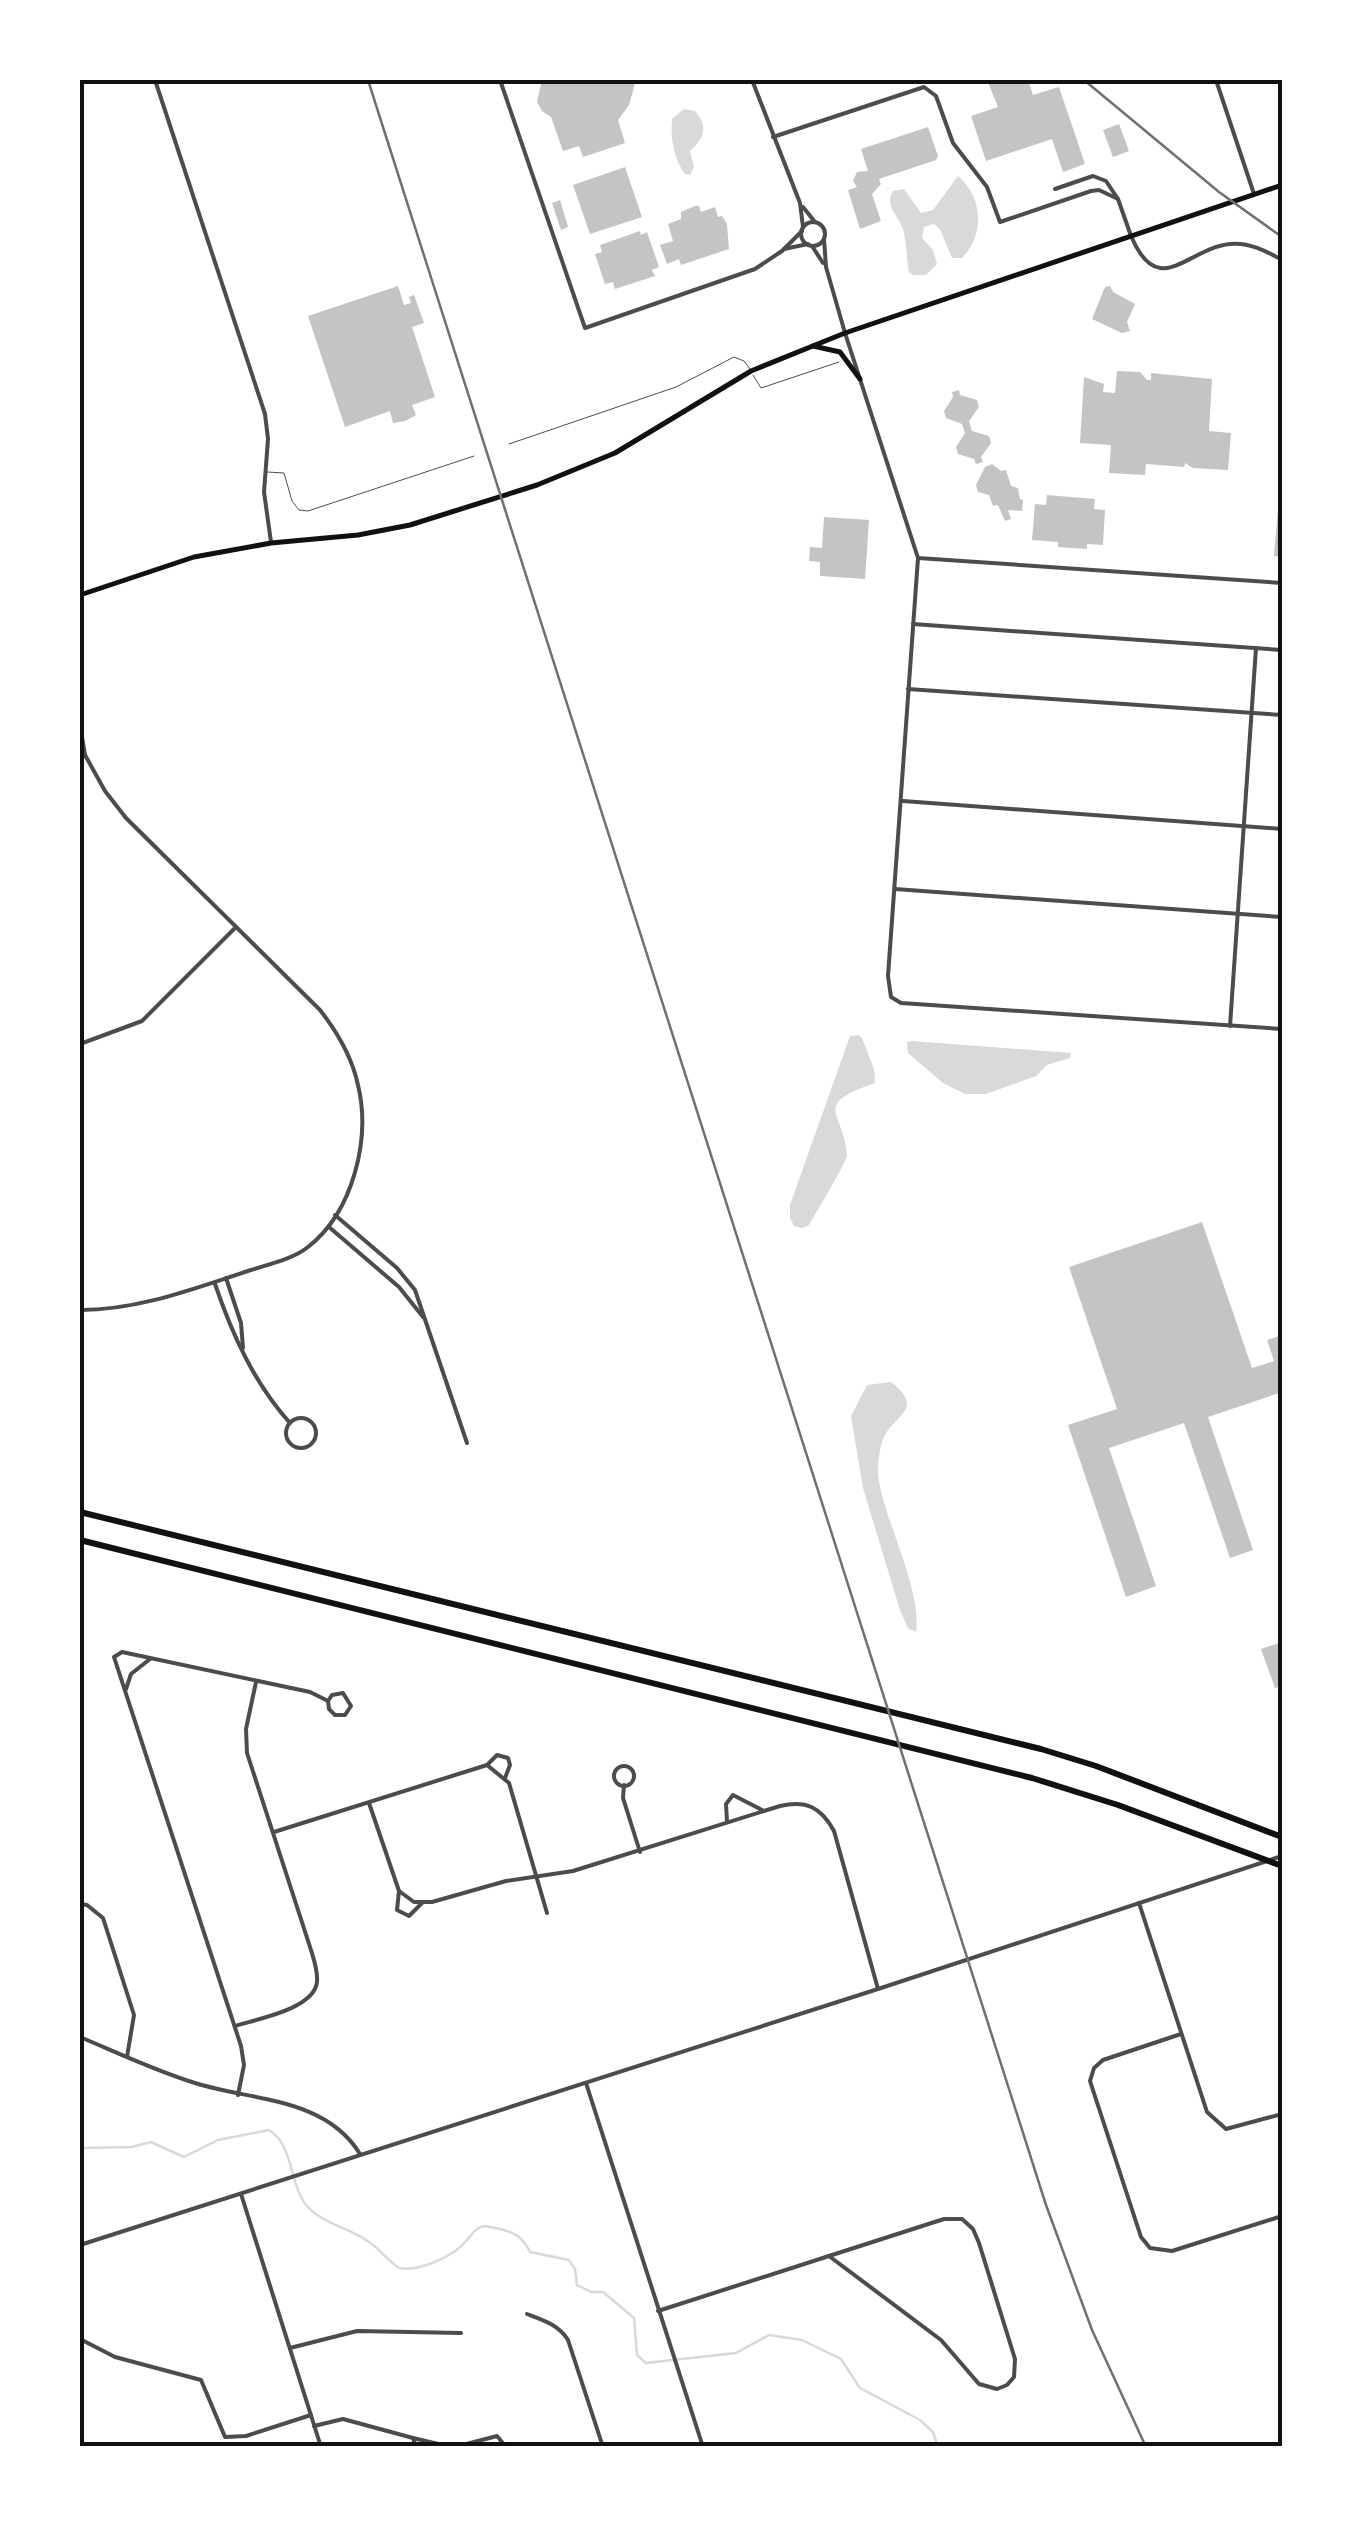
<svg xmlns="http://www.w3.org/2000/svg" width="1362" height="2527" font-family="'Zilla Slab',serif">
<rect width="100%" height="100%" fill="#fff"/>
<g fill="#d9d9d9">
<path d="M684 109 695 111C709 127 704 138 690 151L694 167 690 175 685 174C674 160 670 137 672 119Z"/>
<path d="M958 176C983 197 985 234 962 258H952L940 229 934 224 924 227 922 238 933 250 937 264 926 275H913L909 272C906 257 907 244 903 229 898 214 884 207 893 191L904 189 921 213 933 210Z"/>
<path d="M858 1035 862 1038 874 1069 875 1083C810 1106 844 1110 847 1155 847 1161 815 1215 809 1225L802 1228 794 1226 790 1218V1205L850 1036Z"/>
<path d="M912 1041 1071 1053 1070 1058 1047 1065 1036 1076 986 1094H965L943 1083 908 1053 907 1042Z"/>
<path d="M891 1382C926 1409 894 1415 884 1437 880 1445 877 1466 878 1475 884 1522 922 1587 916 1632L908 1628 900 1610 863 1488 851 1416 867 1385Z"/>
</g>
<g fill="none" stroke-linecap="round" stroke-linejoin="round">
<path stroke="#d9d9d9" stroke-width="2.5" d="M80 2148 132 2147 151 2142 184 2157 218 2140 269 2130C294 2145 289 2185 307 2206 323 2224 350 2228 369 2242 380 2249 387 2260 399 2268 418 2272 453 2257 466 2241 473 2234 473 2229 484 2226 506 2230 520 2231 530 2252L569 2260 575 2269 577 2285 591 2292H603L634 2318 637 2355 646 2363 736 2353 769 2335 802 2340 841 2359 860 2388 920 2420 933 2432 938 2447"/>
</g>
<g fill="#c4c4c4">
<path d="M549 80H636L629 105 618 120 625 143 583 157 579 146 563 151 551 117 542 111 537 102 541 84Z"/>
<path d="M987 80H1028L1033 95 1059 87 1085 164 1063 172 1052 139 986 161 971 116 998 107Z"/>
<path d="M1119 124 1129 151 1113 157 1103 130Z"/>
<path d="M928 127 938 156 936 160 879 179 881 184 872 194 881 221 860 229 848 190 857 187 853 181 857 172 868 171 861 149Z"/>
<path d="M625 167 642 217 590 234 573 185Z"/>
<path d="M560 200 568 227 561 230 552 203Z"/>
<path d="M695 206H699L701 212 715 207 718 217 722 216 727 224 729 249 681 265 679 259 667 264 660 245 673 241 668 224 681 219V212Z"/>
<path d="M640 231 641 235 647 232 659 267 652 270 655 276 615 289 613 282 605 284 595 254 602 252 600 245Z"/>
<path d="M398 286 404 305 411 303 409 297 414 295 424 323 412 327 435 397 412 405 416 415 405 421 393 423 390 411 345 427 308 316Z"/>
<path d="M1110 286 1113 292 1135 304 1127 322 1130 331 1122 333 1092 319 1105 287Z"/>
<path d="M1117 371 1140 372 1147 380H1151V373L1212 379 1209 431 1231 433 1228 470 1193 468 1185 463 1184 467 1146 464 1145 475 1109 473 1111 445 1080 443 1084 377 1104 384 1103 392 1115 393Z"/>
<path d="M959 390 960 395 977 400 979 407 969 421 972 431 989 436 991 443 981 457 983 462 976 464 974 459 958 454 956 447 965 433 962 424 946 418 944 411 953 397 952 392Z"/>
<path d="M992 464 1001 471 1006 470 1011 486 1018 488 1020 499 1023 500 1022 511 1008 510 1011 519 1005 521 998 505 993 506 989 495 978 492 976 485 985 467Z"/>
<path d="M1047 495 1095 499 1094 509 1105 510 1103 545 1087 544V549L1058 547V542L1032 540 1035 504 1046 505Z"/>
<path d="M1279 497 1282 498V557L1274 556Z"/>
<path d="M824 517 869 520 865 579 820 576V562L809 561 810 547 822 548Z"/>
<path d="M1202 1222 1252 1368 1274 1361 1267 1340 1282 1335V1392L1208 1417 1253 1550 1230 1558 1184 1423 1109 1448 1156 1586 1126 1597 1068 1425 1117 1409 1069 1267Z"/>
<path d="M1282 1642V1686L1275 1688 1261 1649Z"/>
</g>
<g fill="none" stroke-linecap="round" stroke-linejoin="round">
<g stroke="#4c4c4c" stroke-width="1">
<path d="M753 375 761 388 839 362"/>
<path d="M509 444 676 387 734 357 744 361 750 369"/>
<path d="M267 472 284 473 292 501 299 510 308 511 474 456"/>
</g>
<g stroke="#4c4c4c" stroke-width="4">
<path d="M424 80H427"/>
<path d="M500 80 585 328 755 269 782 251 802 231"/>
<path d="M752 80 800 203 803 227"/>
<path d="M1216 80 1254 194"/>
<path d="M773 137 924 87 936 96 953 143 987 187 1000 222 1091 191 1099 190 1118 199"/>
<path d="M1055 189 1093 176 1106 181 1118 199 1131 236"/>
<path d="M803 207 815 222"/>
<path d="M784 249 808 244"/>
<path d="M918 558 888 976 891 997 901 1003 916 1004 1282 1029"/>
<path d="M913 624 1282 650"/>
<path d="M908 689 1282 715"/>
<path d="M80 725 85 755 80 749"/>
<path d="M903 801 1282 829"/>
<path d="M895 889 1282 917"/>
<path d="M1230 1026 1256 648"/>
<path d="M80 1044 142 1021 236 927"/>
<path d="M335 1215 397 1268 415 1290 467 1443"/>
<path d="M329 1227 399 1287 423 1317"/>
<path d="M226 1278 241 1323 243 1348"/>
<path d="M215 1284C232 1334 254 1383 290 1423"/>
<path d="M80 1310C140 1310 195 1288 251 1270 270 1264 293 1259 308 1247 353 1212 371 1139 358 1085 352 1057 338 1033 320 1010L126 818 105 791 85 755"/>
<circle cx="301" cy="1433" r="15"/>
<path d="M126 1689 131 1674 150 1659"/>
<path d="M487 1765 509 1783 547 1913"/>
<circle cx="624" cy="1776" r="10"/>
<path d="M624 1785 623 1798 640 1852"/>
<path d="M369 1803 399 1891 397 1910 409 1916 422 1903"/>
<path d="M727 1822 726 1804 733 1795 764 1811"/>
<path d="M274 1832 487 1765 497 1755 508 1758 510 1765 505 1778"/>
<path d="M399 1891 414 1902H432L506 1881 573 1871 780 1806C806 1800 821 1807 834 1831L878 1989"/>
<path d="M1139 1903 1207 2112 1226 2129 1282 2114"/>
<path d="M80 1904 87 1905 103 1918 134 2015 127 2057"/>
<path d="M235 2026C257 2019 314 2009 317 1982 318 1971 314 1960 311 1950L247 1753 246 1729 256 1682"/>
<path d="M1181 2034 1103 2060 1094 2068 1090 2081 1141 2237 1150 2248 1172 2251 1282 2216"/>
<path d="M238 2095 244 2065 241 2046 114 1657 122 1652 310 1692 328 1701 329 1709 335 1715H345L351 1706 343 1693 332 1695 328 1701"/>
<path d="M241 2194 321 2447"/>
<path d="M944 2219H962L973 2229 979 2243 1015 2359 1014 2377 1007 2385 997 2389 979 2384 941 2340 829 2256Z"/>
<path d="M658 2311 829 2256"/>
<path d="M527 2314C543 2320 559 2325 568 2340L603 2447"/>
<path d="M80 2339 115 2357 201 2380 225 2437 246 2436 311 2415"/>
<path d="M290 2348 357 2331 461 2333"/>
<path d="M314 2426 343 2419 413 2438 416 2447"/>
<path d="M413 2438 451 2447"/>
<path d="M455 2447 497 2436 506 2447"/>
</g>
<g stroke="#4c4c4c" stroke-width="4">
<path d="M155 80 265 414 268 439 264 492 271 542"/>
<circle cx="813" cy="234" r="12"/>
<path d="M1132 238C1159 300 1188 248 1230 244 1249 242 1266 251 1282 260"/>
<path d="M824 239 826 267 845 333 918 558 1282 583"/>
<path d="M812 246 823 263"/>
<path d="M80 2037C118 2053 156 2071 195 2083 252 2101 325 2097 360 2154"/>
<path d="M586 2083 703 2447"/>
<path d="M80 2245 878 1989 1282 1856"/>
</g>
<g stroke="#111" stroke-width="5">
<path d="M813 346 840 352 860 379"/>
<path d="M80 595 194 557 271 543 358 535 410 525 537 485 615 453 751 371 845 333 1282 185"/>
</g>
<g stroke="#111" stroke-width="6">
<path d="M80 1512 1041 1749 1096 1766 1282 1837"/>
<path d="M80 1540 1032 1778 1118 1805 1282 1866"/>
</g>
<g stroke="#707070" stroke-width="2.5">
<path d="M368 80 1046 2205 1092 2330 1146 2447"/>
<path d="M1084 80 1219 192 1282 237"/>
</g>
</g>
<rect width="1362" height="2527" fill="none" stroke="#ffffff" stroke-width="165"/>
<rect x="82" y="82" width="1198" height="2362" fill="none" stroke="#111" stroke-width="4"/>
</svg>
